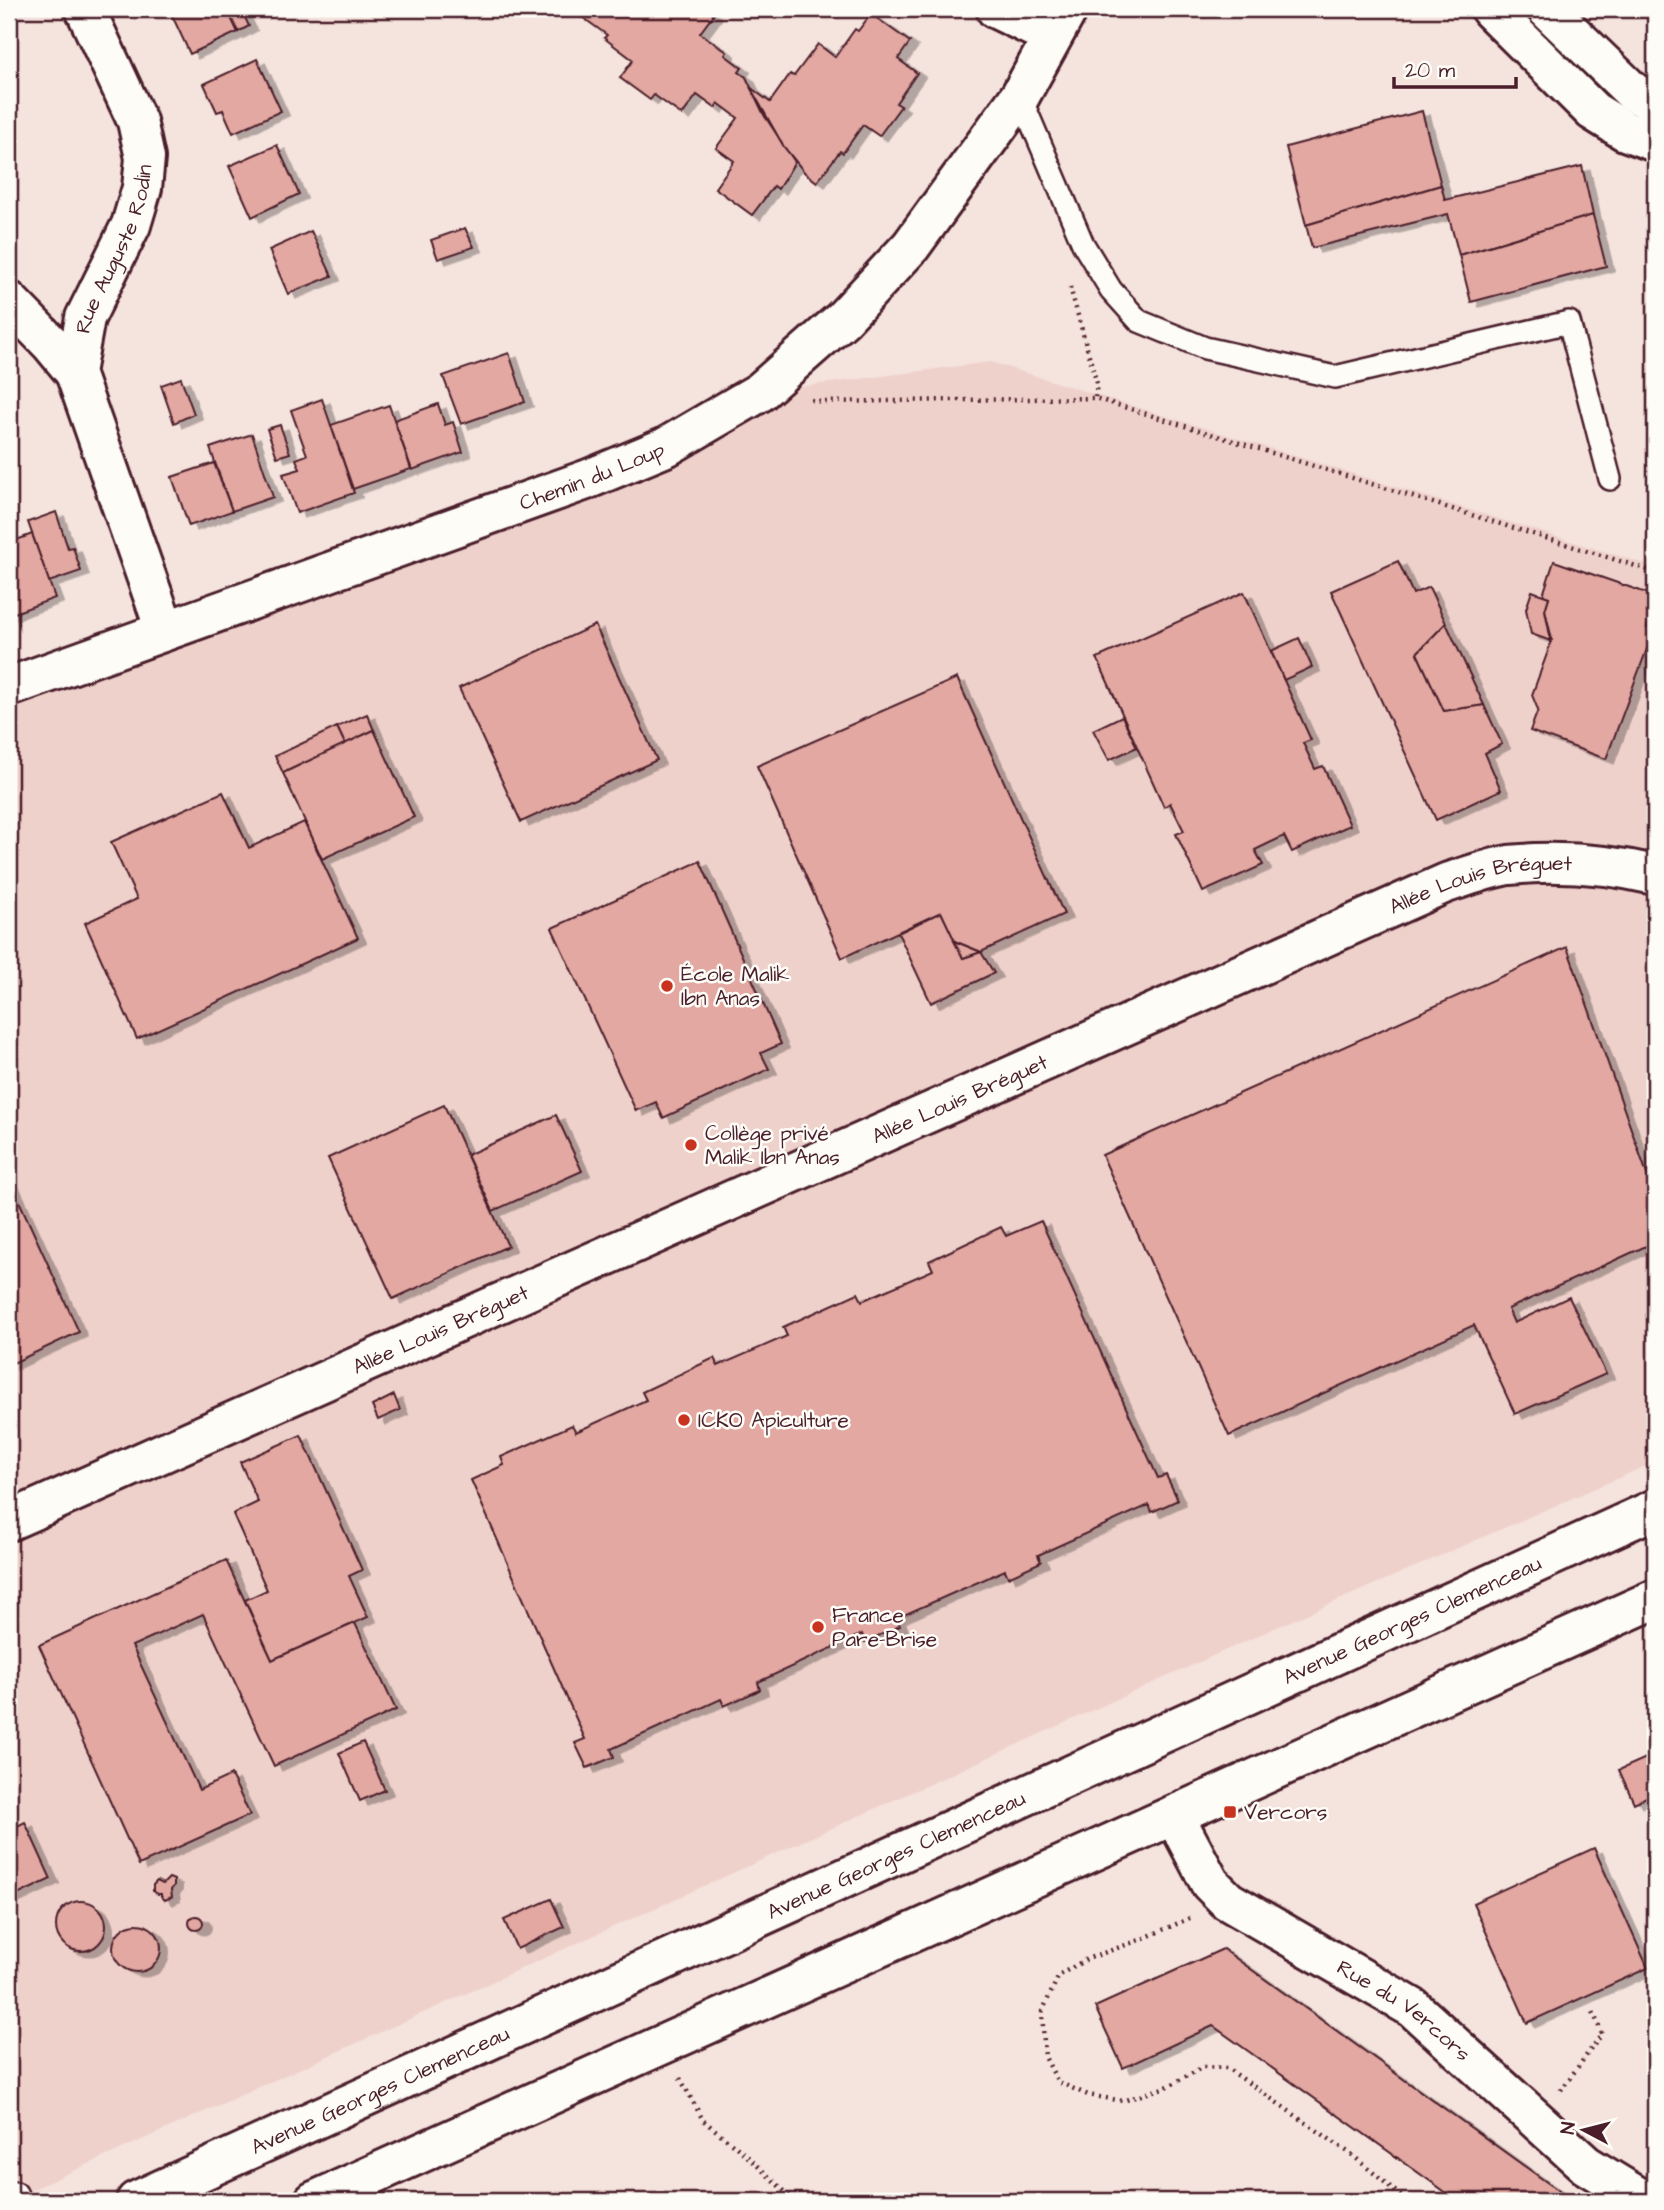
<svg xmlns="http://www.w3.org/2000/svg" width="1664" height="2210" font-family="'Architects Daughter',sans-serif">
<defs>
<filter id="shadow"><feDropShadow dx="8" dy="4.5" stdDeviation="0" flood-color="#0004"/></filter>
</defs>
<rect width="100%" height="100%" fill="#f5e3dd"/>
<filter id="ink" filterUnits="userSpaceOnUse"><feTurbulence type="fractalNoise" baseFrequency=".0143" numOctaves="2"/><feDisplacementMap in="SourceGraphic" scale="14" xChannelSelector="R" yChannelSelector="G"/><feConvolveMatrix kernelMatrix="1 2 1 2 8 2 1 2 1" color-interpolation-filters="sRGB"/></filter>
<g filter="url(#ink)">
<path fill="#efd1cb" d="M990 362 1655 567V1462L1277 1627 9 2200V687L760 392Z"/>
<g fill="#e2a8a1" stroke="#4a1f2b" stroke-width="2" filter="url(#shadow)">
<path d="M169 9H227L238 32 190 54Z"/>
<path d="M227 9H241L249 26 238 32Z"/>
<path d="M582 9H706L714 14 700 33 727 52 725 55 742 68 739 72 746 77 764 115 795 162 778 189 774 186 752 215 715 188 734 161 716 148 738 118 718 103 715 108 697 95 682 115 654 95 650 100 620 78 633 60 604 38 607 35 578 14Z"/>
<path d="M871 14 910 42 898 59 917 73 896 103 901 106 879 136 863 125 843 153 840 151 817 182 805 173 784 147 750 87 770 102 790 74 794 76 818 44 835 57 855 29 858 31Z"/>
<path d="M257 59 281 111 233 133 223 110 217 112 204 84Z"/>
<path d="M1422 111 1441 185 1306 225 1286 147Z"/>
<path d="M277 145 299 194 252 217 229 166Z"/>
<path d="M1582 166 1593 215 1459 255 1448 214 1312 248 1306 225 1441 185 1445 200Z"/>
<path d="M1593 215 1606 266 1471 302 1459 255Z"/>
<path d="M465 228 474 247 438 259 431 240Z"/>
<path d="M311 231 332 276 288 294 269 250Z"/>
<path d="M509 353 525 402 461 424 443 376Z"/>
<path d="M181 378 194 414 174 423 161 385Z"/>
<path d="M322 399 354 493 297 513 283 474 300 469 296 459 307 455 291 410Z"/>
<path d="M438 404 445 425 453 422 463 452 412 470 394 420Z"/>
<path d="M389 405 411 469 353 489 331 425Z"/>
<path d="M280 425 290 453 277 457 267 429Z"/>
<path d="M252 434 273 497 232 511 210 448Z"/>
<path d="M214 463 232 511 189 526 172 477Z"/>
<path d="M56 512 68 548 73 547 81 571 49 582 28 522Z"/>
<path d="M32 534 55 598 9 615V543Z"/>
<path d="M1398 561 1413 594 1429 587 1446 623 1417 653 1444 711 1484 705 1502 744 1485 753 1501 790 1436 820 1331 591Z"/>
<path d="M1554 561 1655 596V602L1647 628 1654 630 1606 759 1530 731 1538 710 1532 695 1552 640 1545 610 1549 597 1543 595Z"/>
<path d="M1532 591 1549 597 1545 610 1551 641 1531 634 1526 609Z"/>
<path d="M1244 592 1311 740 1303 743 1315 769 1323 766 1350 825 1292 852 1284 836 1255 850 1263 865 1203 892 1176 834 1184 831 1170 803 1164 807 1097 658Z"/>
<path d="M1446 623 1484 705 1444 711 1417 653Z"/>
<path d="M595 625 657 760 521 822 459 688Z"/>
<path d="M1299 638 1312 667 1284 680 1271 651Z"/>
<path d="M957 678 1064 914 981 952 954 941 941 912 842 958 757 766Z"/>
<path d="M367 714 374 730 345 744 337 727Z"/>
<path d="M1122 716 1137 747 1109 760 1093 730Z"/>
<path d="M337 727 345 744 283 773 275 756Z"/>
<path d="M374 730 414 817 322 859 283 773Z"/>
<path d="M223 792 249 848 304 822 358 938 137 1039 85 923 137 899 111 842Z"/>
<path d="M700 861 781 1044 761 1053 769 1069 663 1118 656 1102 636 1111 552 928Z"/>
<path d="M941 912 963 958 981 952 994 973 931 1003 898 933Z"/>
<path d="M954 941 981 952 963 958Z"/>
<path d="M1567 947 1655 1197V1242L1508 1309 1514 1323 1569 1297 1606 1374 1515 1414 1474 1325 1229 1436 1102 1155Z"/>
<path d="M444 1105 508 1246 393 1299 328 1158Z"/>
<path d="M556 1115 582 1171 493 1211 467 1155Z"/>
<path d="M9 1179 79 1332 9 1365Z"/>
<path d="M1041 1221 1158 1478 1166 1475 1178 1500 1152 1512 1149 1505 1038 1555 1041 1562 1008 1577 1005 1570 897 1618 900 1626 865 1642 862 1634 758 1682 760 1690 724 1706 721 1699 611 1749 614 1757 587 1768 575 1743 585 1739 471 1480 504 1465 501 1457 572 1425 576 1432 646 1400 642 1392 714 1358 718 1366 787 1336 783 1327 858 1293 862 1301 933 1270 929 1261 1001 1227 1006 1236Z"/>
<path d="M394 1395 400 1410 378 1420 372 1406Z"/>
<path d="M301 1435 362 1570 349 1576 368 1617 272 1660 245 1600 267 1590 233 1514 258 1502 240 1462Z"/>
<path d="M226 1560 272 1660 355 1623 396 1710 274 1766 203 1614 132 1646 199 1790 231 1775 250 1815 139 1865 39 1645Z"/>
<path d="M363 1742 385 1790 360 1801 339 1753Z"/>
<path d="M1655 1754V1793L1634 1803 1619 1770Z"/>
<path d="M25 1822 51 1879 9 1899V1830Z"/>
<path d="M1594 1848 1648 1968 1527 2023 1473 1903Z"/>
<path d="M169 1878 174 1880V1886L171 1890 172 1897 165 1900 161 1896V1894H158L153 1891V1885L157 1881 163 1884Z"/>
<path d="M551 1899 564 1927 517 1949 504 1920Z"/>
<circle cx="81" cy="1926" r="25"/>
<circle cx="196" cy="1923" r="7"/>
<circle cx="137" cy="1948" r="24"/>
<path d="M1223 1949 1573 2201H1458L1213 2026 1123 2068 1095 2007Z"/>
</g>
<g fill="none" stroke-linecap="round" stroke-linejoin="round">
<defs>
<g id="service">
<path d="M1020 96 1083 244 1111 290 1139 321 1205 348 1335 377 1569 322 1610 479"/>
<path d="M16 2193 20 2201"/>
</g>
<g id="minor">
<path d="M996 9 1052 36"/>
<path d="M1490 9 1593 111 1625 131 1655 142"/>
<path d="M1547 9 1633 92 1655 104"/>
<path id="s1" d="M9 301 51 344 75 373 85 318 131 225 142 188 145 158 137 121 85 9"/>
<path d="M75 373 165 630"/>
<path id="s2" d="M9 687 586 480 666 447 760 392 843 319 911 246 1020 96 1068 9"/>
<path id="s3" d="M9 1521 1446 883C1466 877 1488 868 1509 865 1558 860 1607 864 1655 875"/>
<path id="s4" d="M1174 1815 1210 1883 1228 1901 1413 2008 1586 2165 1645 2201"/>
</g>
<g id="secondary">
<path id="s5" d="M136 2201 1655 1509"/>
<path d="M314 2201 1655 1599"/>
</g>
</defs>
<use href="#service" stroke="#4a1f2b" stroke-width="26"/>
<use href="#minor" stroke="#4a1f2b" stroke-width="44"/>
<use href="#secondary" stroke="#4a1f2b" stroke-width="44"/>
<g stroke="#4a1f2b" stroke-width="4.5" stroke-dasharray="2 5" stroke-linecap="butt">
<path d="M1070 287 1097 384 1095 398"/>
<path d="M811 400 822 402 1095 398 1655 572"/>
<path d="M1190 1918 1142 1939 1087 1959 1059 1975 1042 2012 1045 2057 1058 2082 1088 2095 1123 2101 1169 2086 1203 2067 1227 2068 1351 2154 1407 2201"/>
<path d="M680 2078 703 2120 746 2155 795 2201"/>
<path d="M1561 2090 1602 2034 1592 2009"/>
</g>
<use href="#service" stroke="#fdfcf7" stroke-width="21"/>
<use href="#minor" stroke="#fdfcf7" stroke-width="38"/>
<use href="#secondary" stroke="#fdfcf7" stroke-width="38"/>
</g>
</g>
<g fill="#c8321e" stroke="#fdfcf7" stroke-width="2.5">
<circle cx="667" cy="986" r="7"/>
<circle cx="691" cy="1145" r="7"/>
<circle cx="684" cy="1420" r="7"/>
<circle cx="818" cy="1627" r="7"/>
<rect x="1223" y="1805" width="14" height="14" rx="3.5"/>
</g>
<g text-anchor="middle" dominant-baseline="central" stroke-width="5" stroke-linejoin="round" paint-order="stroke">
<g font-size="21" fill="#4a1f2b" stroke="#fdfcf7">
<text stroke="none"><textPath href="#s1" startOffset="229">Rue Auguste Rodin</textPath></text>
<text stroke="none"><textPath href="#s2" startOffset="620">Chemin du Loup</textPath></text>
<text stroke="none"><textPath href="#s3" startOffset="1606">Allée Louis Bréguet</textPath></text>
<text stroke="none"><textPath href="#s3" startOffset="1040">Allée Louis Bréguet</textPath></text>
<text stroke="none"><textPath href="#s3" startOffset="472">Allée Louis Bréguet</textPath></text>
<text stroke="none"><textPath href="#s5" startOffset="1402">Avenue Georges Clemenceau</textPath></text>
<text stroke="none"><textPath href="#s5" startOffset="835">Avenue Georges Clemenceau</textPath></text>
<text stroke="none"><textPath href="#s4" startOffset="310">Rue du Vercors</textPath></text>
<text stroke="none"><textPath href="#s5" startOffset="268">Avenue Georges Clemenceau</textPath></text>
</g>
<g font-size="21" fill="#4a1f2b" stroke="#fdfcf7" text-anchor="start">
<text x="681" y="974">École Malik<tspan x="681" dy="24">Ibn Anas</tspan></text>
<text x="705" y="1133">Collège privé<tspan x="705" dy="24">Malik Ibn Anas</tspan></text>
<text x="698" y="1420">ICKO Apiculture</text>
<text x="832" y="1615">France<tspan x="832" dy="24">Pare-Brise</tspan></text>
<text x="1244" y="1812">Vercors</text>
</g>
</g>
<rect width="1664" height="2210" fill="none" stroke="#fdfcf7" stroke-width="35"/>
<rect x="18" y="18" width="1629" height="2175" fill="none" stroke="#4a1f2b" stroke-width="2.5" filter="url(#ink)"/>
<g transform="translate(1584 2130) rotate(277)" stroke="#fdfcf7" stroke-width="5" paint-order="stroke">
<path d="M0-5L12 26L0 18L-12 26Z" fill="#4a1f2b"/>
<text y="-10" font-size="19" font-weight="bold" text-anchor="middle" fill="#4a1f2b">N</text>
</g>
<path d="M1394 77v10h122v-10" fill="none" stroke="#4a1f2b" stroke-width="3.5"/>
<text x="1405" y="77" font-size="21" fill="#4a1f2b" stroke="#fdfcf7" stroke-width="5" paint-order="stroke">20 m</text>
</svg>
